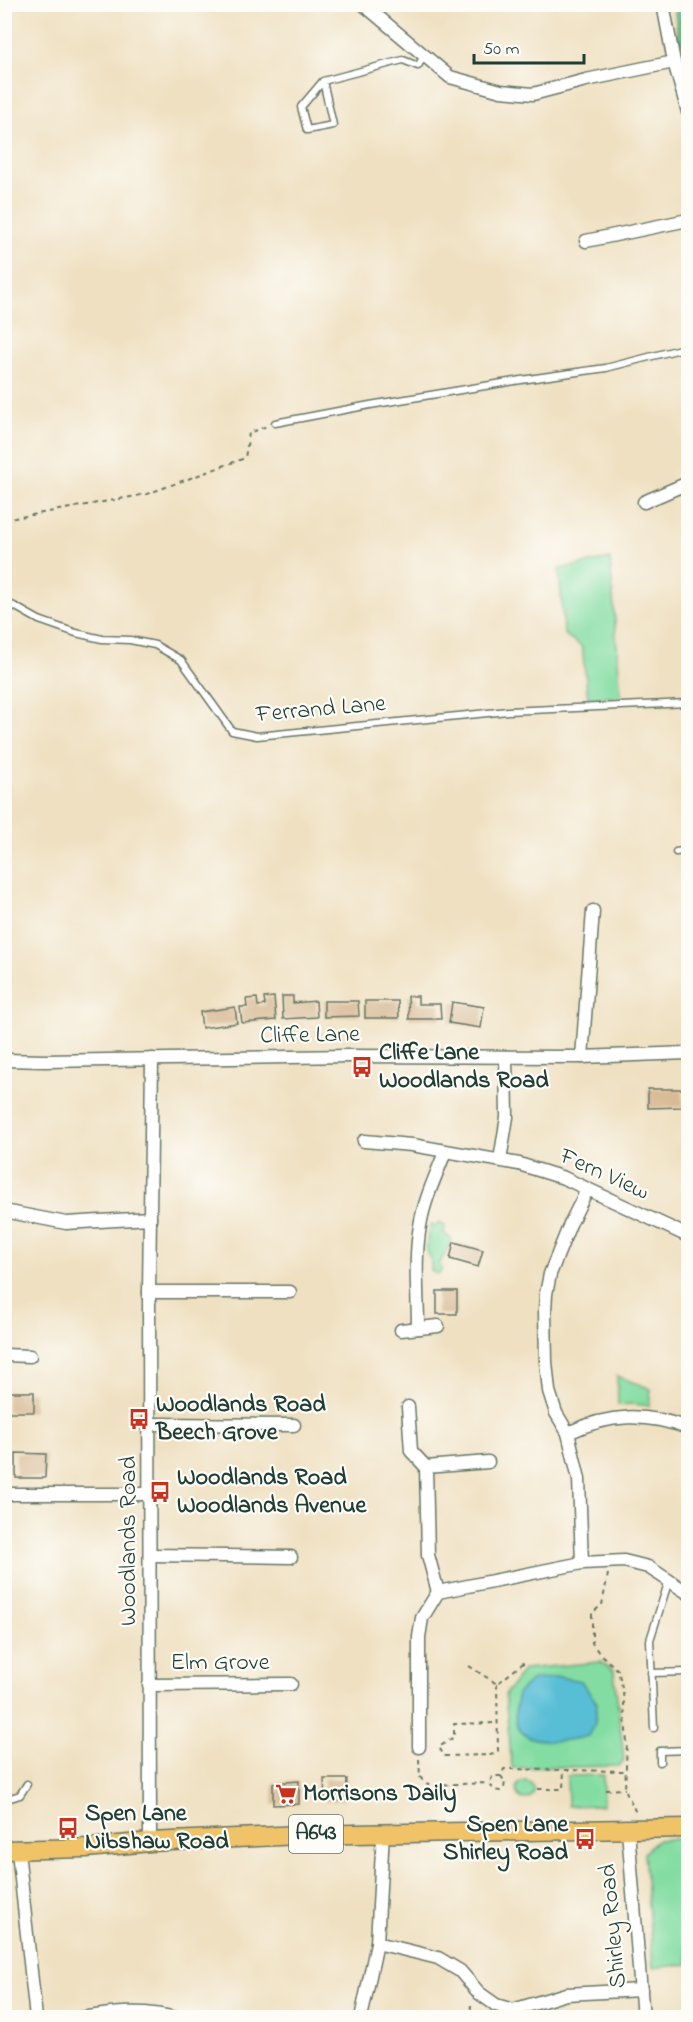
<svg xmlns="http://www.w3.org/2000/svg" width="693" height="2022" font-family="'Indie Flower',sans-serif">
<rect width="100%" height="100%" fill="#fdfcf7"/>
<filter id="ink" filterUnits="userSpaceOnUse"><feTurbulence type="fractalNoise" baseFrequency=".0167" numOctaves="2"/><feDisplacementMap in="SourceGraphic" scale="12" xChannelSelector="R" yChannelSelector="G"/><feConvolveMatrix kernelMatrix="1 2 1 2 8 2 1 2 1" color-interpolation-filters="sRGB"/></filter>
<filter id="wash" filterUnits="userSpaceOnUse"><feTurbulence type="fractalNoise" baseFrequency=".008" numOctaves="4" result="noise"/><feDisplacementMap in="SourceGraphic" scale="24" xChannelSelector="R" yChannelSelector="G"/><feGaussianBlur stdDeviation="1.35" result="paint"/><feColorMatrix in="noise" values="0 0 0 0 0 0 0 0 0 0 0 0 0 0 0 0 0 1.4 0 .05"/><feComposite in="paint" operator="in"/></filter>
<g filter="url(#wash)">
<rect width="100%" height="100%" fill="#efe0c1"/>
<g fill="#83dda2" stroke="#518d6b" stroke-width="1.5">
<path d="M610 559 621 697 588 698 582 647 564 634 559 569Z"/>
<path d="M439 1223 445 1226 444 1233 451 1239 446 1253 439 1264 442 1268 440 1273 436 1274 431 1270C432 1259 430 1259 427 1250 425 1242 429 1231 431 1224L435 1227Z"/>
<path d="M617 1376 651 1389 649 1406 633 1404 618 1405Z"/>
<path d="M600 1662 614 1671 624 1760 619 1766 512 1768 505 1695 524 1669Z"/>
<path d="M603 1775V1805L568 1806 567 1776Z"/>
<circle cx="525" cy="1790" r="9"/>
<path d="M688 1838V1964L653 1968 644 1853 656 1840Z"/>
</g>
<path fill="#6abc88" stroke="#447c5e" stroke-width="1.5" d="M674 5H688V38L679 46Z"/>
<path fill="#59bed6" stroke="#3c7e85" stroke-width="1.5" d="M559 1677 581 1681 597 1703 595 1723 588 1736C569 1741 522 1748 516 1722 514 1714 517 1702 517 1694L532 1680Z"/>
<g id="blocks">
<g fill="#d8bb96">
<path d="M282 996H293V1003L316 1001 317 1017 283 1019Z"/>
<path d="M408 996H418V1004H440L441 1019H409Z"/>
<path d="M274 997 276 1020 242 1023 240 1007H247L246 999 257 998 258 1006 265 1005 264 998Z"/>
<path d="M324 1001H358L359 1016 324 1017Z"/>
<path d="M365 1001H398L399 1018H365Z"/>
<path d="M452 1002 484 1007 481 1028 449 1023Z"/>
<path d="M235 1007 237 1023 202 1028 200 1012Z"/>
<path d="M648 1089H683V1107L648 1108Z"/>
<path d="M454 1242 483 1250 478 1267 450 1259Z"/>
<rect x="437" y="1291" width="20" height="23"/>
<rect x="7" y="1392" width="27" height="20"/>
<path d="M16 1453 46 1454 45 1478H16Z"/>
<path d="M324 1779H347L346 1800 325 1802Z"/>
<path d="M299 1781V1804L273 1805V1783Z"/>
</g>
</g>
</g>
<g filter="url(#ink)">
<use href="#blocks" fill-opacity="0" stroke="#687665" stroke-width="1.5"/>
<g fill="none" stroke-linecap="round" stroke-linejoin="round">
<defs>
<g id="lane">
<path d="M323 81 301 107 307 130 333 125 323 81 403 60 418 66 424 56"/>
<path d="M275 423 370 405 521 380 606 368 688 347"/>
<path d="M4 602 14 606 39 620 76 633 102 639 130 640 155 645 181 660 232 731 257 736 508 711 688 703"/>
<path d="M676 852 688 850"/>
<path d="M651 1673 688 1672"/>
<path d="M654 1728 650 1640 669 1580"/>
<path d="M660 1762V1751L688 1750"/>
<path d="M4 1800 20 1795 27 1784"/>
</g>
<g id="street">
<path d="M363 4 450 77 501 91 533 94 586 80 674 62"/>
<path d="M663 4 674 62 688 112"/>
<path d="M586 241 688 220"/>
<path d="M644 502 688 483"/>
<path d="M582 1057 593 911"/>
<path d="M4 1060 45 1061 347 1056 582 1057 688 1053"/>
<path d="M364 1141 412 1145 519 1164 564 1178 688 1236"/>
<path d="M500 1160 507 1117 506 1057"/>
<path d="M4 1211 66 1223 150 1218"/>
<path d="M149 1292H290"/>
<path d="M418 1328C418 1295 414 1259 420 1226 424 1200 436 1176 445 1152"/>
<path d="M401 1330 438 1326"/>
<path d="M4 1355 30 1356"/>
<path d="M408 1407 411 1451 426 1467 428 1555 438 1592"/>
<path d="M150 1424 294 1425"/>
<path d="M568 1433C610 1413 646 1413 688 1428"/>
<path d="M426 1467 488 1462"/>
<path d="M4 1494H151"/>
<path d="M151 1555 291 1557"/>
<path d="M582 1563 579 1479 568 1433 556 1413 549 1391 546 1362 545 1311 546 1294 550 1274 570 1224 587 1190"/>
<path d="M149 1685 291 1684"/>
<path d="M419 1747V1637L422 1618 438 1592 582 1563 624 1561 648 1567 688 1593"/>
<path d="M628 1830 643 2018"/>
<path d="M150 1842 149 1292 152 1059"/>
<path d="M18 1851 36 2018"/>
<path d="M377 1943 438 1958 460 1971 479 1993 496 2005 513 2010 566 1994 641 1990"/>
<path d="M82 2018C113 2013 144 2009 175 2018"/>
<path d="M361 2018 377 1943 383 1832"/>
</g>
<path id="primary" d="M4 1850 86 1848 150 1842 300 1835 688 1828"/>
</defs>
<use href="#lane" stroke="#687665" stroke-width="9"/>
<use href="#street" stroke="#687665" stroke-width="15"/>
<use href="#primary" stroke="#687665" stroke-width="21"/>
<g stroke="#687665" stroke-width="2" stroke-dasharray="4.5 4.5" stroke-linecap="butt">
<path d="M4 520 147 494 245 458 249 433 267 426"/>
<path d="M608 1574 602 1605 592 1613V1643L599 1653 618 1670 623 1692 627 1743 625 1789 636 1813"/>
<path d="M469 1666 497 1684 527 1660"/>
<path d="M497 1684 498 1751 491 1755 444 1756 439 1747 454 1737V1724L498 1723"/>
<path d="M419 1759 420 1777 425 1783 432 1785 489 1783"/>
<path d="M501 1776H493L489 1783 494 1790 500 1791 504 1788 505 1782 501 1776 504 1769 564 1770"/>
<path d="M538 1789H563L564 1770 626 1771"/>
<path d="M606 1790 625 1789"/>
<path d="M470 2018 471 2005"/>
</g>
<use href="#lane" stroke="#fff" stroke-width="6"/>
<use href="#street" stroke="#fff" stroke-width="12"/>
<use href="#primary" stroke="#f0c369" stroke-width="18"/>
</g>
</g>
<defs>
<symbol id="bus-bare" viewBox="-9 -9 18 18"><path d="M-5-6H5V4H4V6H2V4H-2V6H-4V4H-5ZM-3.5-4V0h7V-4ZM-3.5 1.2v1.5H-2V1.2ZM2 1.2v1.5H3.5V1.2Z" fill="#c8321e" stroke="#fdfcf7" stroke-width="2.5" paint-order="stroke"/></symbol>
<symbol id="supermarket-bare" viewBox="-9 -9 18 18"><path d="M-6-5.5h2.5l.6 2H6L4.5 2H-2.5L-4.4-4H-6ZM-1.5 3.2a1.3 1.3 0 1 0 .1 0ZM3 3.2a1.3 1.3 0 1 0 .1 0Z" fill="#c8321e" stroke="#fdfcf7" stroke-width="2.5" paint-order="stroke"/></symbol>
</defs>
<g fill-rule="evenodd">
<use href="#bus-bare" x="347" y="1052" width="30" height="30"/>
<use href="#bus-bare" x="124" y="1404" width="30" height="30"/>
<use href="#bus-bare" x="145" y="1477" width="30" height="30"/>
<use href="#supermarket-bare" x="271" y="1779" width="30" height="30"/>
<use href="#bus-bare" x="53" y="1813" width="30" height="30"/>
<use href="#bus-bare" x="570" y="1824" width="30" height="30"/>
</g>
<g text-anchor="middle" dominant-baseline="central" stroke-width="4.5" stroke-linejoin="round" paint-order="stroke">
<rect fill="#fdfcf7" stroke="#62766e" stroke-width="1.5" x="289" y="1815" width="54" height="38" rx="4.5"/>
<g font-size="22" font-weight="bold" fill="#1f3d34">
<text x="316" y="1834">A643</text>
</g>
<g font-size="24" fill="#1f3d34" stroke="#fdfcf7">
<text transform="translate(321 710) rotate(-5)">Ferrand Lane</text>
<text transform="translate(310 1036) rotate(-1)">Cliffe Lane</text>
<text transform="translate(604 1175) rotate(24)">Fern View</text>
<text transform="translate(129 1541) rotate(-90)">Woodlands Road</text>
<text x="220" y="1663">Elm Grove</text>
<text transform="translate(614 1926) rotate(-95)">Shirley Road</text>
</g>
<g font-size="24" font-weight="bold" fill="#1f3d34" stroke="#fdfcf7" text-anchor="start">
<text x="379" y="1053">Cliffe Lane<tspan x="379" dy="28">Woodlands Road</tspan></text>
<text x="156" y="1405">Woodlands Road<tspan x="156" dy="28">Beech Grove</tspan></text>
<text x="177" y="1478">Woodlands Road<tspan x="177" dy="28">Woodlands Avenue</tspan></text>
<text x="303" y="1794">Morrisons Daily</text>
<text x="85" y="1814">Spen Lane<tspan x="85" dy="28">Nibshaw Road</tspan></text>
<text x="568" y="1825" text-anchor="end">Spen Lane<tspan x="568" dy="28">Shirley Road</tspan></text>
</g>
</g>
<rect width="693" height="2022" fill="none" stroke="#fdfcf7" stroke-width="24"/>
<path d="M474 54v9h110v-9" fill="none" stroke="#1f3d34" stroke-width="3"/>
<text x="483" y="54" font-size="18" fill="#1f3d34" stroke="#fdfcf7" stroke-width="4.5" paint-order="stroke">50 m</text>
</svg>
